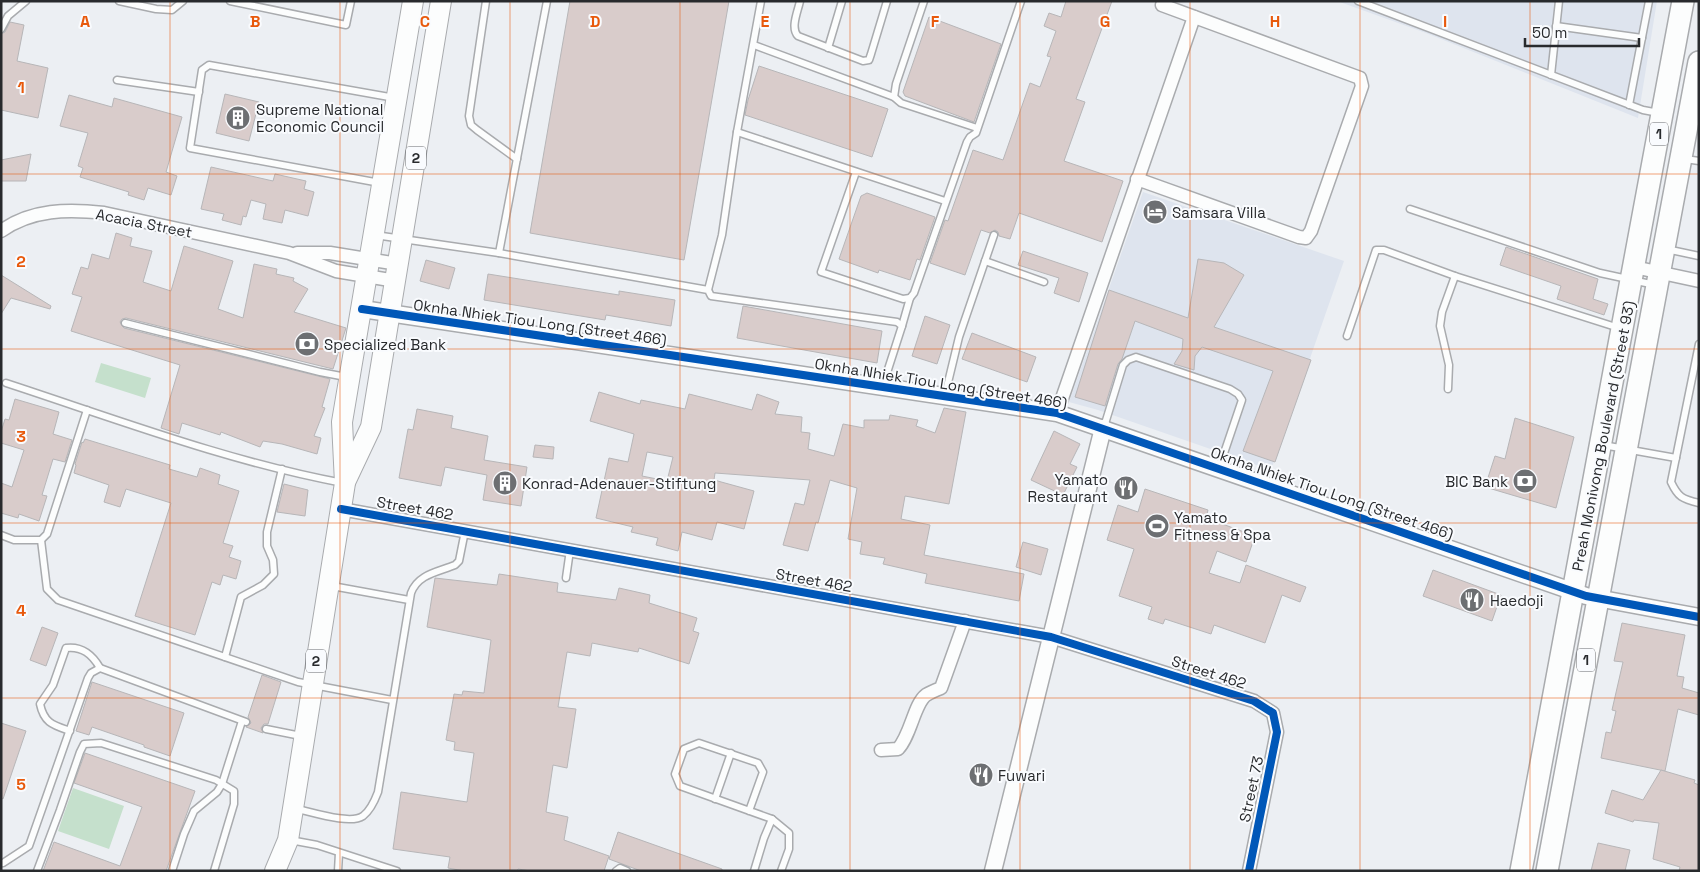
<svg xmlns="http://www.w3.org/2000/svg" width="1700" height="872" font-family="'Space Grotesk',sans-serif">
<rect width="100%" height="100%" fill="#eceff3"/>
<g fill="#dee4ee">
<path d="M1337 1H1657L1638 118 1426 33Z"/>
<path d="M1143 192 1344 261 1271 470 1098 410 1069 402Z"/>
</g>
<g fill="#c5e0cc">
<path d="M101 363 151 378 145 398 95 382Z"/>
<path d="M73 788 124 806 109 849 58 831Z"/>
</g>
<g fill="#d9cccb" stroke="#b7b6b8" fill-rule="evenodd">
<path d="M570 1H729L684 260 530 233Z"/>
<path d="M1066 1H1112L1076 99 1085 102 1064 161 1123 181 1102 242 1019 213 1010 239 999 236 998 232 995 230 990 233 981 230 965 275 930 263 945 220 948 221 973 150 1003 160 1030 83 1040 87 1051 57 1047 56 1056 31 1044 26 1049 13 1061 17Z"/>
<path d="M929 17 1001 44 974 122 905 96 903 92Z"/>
<path d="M10 22 24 25 17 61 48 68 38 118 1 110V34L5 32Z"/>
<path d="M759 66 888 109 872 157 745 115 748 100Z"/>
<path d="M225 94 259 102 249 141 216 133Z"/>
<path d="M69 95 112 107 114 98 182 117 166 172 177 176 171 195 148 188 144 200 128 195 129 192 80 177 83 168 78 166 88 133 60 126Z"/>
<path d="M31 154 26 181H1V160Z"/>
<path d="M211 167 273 181 275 174 306 181 304 189 314 192 308 216 285 210 282 223 263 219 266 204 251 200 246 217 243 216 241 225 222 220 224 214 201 209Z"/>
<path d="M867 193 935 217 920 260 917 259 910 280 879 270 878 273 839 259 861 196Z"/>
<path d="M116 233 132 238 130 246 152 251 143 282 171 291 184 246 233 261 218 309 243 318 254 264 277 269 276 274 294 278 293 281 308 289 294 312 346 328 333 369 126 318 122 319 120 322 124 328 330 379 322 407 325 408 314 436 321 438 317 454 282 444 263 441 260 447 221 432 220 435 182 423 179 434 161 428 180 365 71 331 82 297 72 294 81 267 88 269 92 254 109 259Z"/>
<path d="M1506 247 1598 279 1593 299 1608 304 1604 315 1557 299 1561 286 1500 265Z"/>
<path d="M1023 251 1088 273 1079 302 1054 293 1059 278 1018 265Z"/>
<path d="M1198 259 1224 263 1244 275 1214 327 1311 360 1275 462 1243 451 1273 371 1202 347 1195 356 1194 370 1174 364 1182 351 1183 339 1135 321 1122 359 1118 364 1105 406 1075 397 1109 290 1188 318Z"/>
<path d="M426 260 455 268 449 289 420 281Z"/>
<path d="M488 274 619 295V291L675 300 671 326 606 315 605 320 484 300Z"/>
<path d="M1 275 51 306 50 309 11 298 1 314Z"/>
<path d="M743 306 882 331 877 363 737 338Z"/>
<path d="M925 316 950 325 937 364 912 356Z"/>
<path d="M972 333 1036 357 1027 382 962 359Z"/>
<path d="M599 392 640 404 641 400 685 409 689 394 752 410 757 394 779 402 775 414 802 417 801 432 810 433 808 449 834 456 843 424 864 428V420H889L890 415 918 420 916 426 935 433 944 408 966 412 949 504 905 496 901 519 930 525 924 555 1024 574 1019 601 925 583 927 574 883 564 885 558 860 554 862 542 848 539 857 488 830 480 818 523 816 522 808 551 783 545 795 503 804 505 810 480 715 473 714 480 754 491 744 529 717 522 712 540 682 532 678 551 656 545 658 538 631 532 633 527 596 518 609 458 628 462 634 434 590 421ZM647 452 673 457 667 481 642 476Z"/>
<path d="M15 399 59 412 53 434 72 440 65 462 53 459 42 495 47 496 39 521 19 514 18 518 1 513V483L12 487 24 450 1 443V432L5 419 9 420Z"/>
<path d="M417 409 453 416 451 428 488 436 484 460 527 467 521 506 483 500 487 475 445 467 441 486 399 478 408 429 413 430Z"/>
<path d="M1515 418 1574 437 1556 508 1485 487 1495 456 1505 459Z"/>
<path d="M1054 431 1080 444 1070 464 1077 467 1063 495 1031 480Z"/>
<path d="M85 439 170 465 169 469 197 477 200 468 220 475 218 484 239 491 223 543 233 546 229 557 241 561 236 579 223 575 220 585 212 582 195 635 135 616 171 503 126 489 120 507 104 502 109 485 74 473 76 465 75 464 82 442 83 443Z"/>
<path d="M535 445 554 447 553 459 533 457Z"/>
<path d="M284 484 308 490 305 516 277 512Z"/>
<path d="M1145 489 1208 510 1206 518 1255 536 1246 562 1217 551 1209 573 1240 583 1246 565 1306 587 1300 602 1282 595 1265 643 1214 625 1211 634 1165 619 1163 624 1148 619 1152 607 1119 596 1134 549 1107 540 1118 505 1138 512Z"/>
<path d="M1023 542 1048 549 1041 575 1016 567Z"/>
<path d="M1433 570 1501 595 1492 621 1423 596Z"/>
<path d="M499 574 558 583 557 592 616 600 619 588 650 595 649 603 697 618 693 631 699 633 689 664 639 648 638 652 592 643 590 656 567 652 558 707 576 709 567 768 553 765 546 812 568 817 564 840 609 856 604 871H530L518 869 517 871H464L448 868 450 857 393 849 401 792 467 802 474 753 454 750 455 742 446 740 454 694 462 695 463 691 484 693 491 640 427 627 435 578 497 585Z"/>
<path d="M1622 623 1685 635 1677 676 1684 677 1682 688 1699 693V715L1678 709 1665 771 1601 758 1606 732 1611 733 1616 711 1612 710 1623 662 1614 661Z"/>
<path d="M42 627 58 633 46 666 30 660Z"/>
<path d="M262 675 281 682 268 724H264L261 728 263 733 246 727 251 723 248 717Z"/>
<path d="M92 682 184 713 170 756 144 747V745L92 727 89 735 76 731Z"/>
<path d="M1 723 26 731 3 799 1 798Z"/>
<path d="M85 753 195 791 166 871H43L54 842 120 866 142 807 74 783Z"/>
<path d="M1661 770 1695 780 1694 783 1699 785V871H1679L1680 867 1653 859 1659 823 1634 820 1633 822 1605 813 1612 790 1643 800Z"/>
<path d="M618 832 722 869V871H641L609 859Z"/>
<path d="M1598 843 1630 850 1625 871H1591Z"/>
</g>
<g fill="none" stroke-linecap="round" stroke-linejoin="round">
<defs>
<g id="service">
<path d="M119 1 156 9 172 10 183 1"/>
<path d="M230 1 346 25 351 1"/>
<path d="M486 1 469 116 471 125 477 130 517 159"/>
<path d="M800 1C798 11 790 28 798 36L863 61 869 60 871 54 887 1"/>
<path d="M1358 1 1643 110 1659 113"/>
<path d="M1556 26 1642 38"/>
<path d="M1 29 8 16 26 1"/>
<path d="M754 45 894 97 901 103 977 128"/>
<path d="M828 48 842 1"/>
<path d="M1551 75 1559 1"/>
<path d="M117 80 199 92"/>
<path d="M894 97 896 84 924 1"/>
<path d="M1629 105 1649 1"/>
<path d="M737 132 945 201"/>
<path d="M1685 159 1699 161"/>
<path d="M856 172 821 272 903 299 910 298 914 293 967 142 970 137 976 133 1021 1"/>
<path d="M380 183 190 148 202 70 209 65 395 98"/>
<path d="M1410 209 1600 273 1655 285"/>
<path d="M375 235 499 253 708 290 711 296 897 322 902 326 883 385"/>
<path d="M1666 249 1699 256"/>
<path d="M499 253 547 1"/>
<path d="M985 261 1044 282"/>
<path d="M708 290 722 235 737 132 761 1"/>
<path d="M125 323 320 372 346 377"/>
<path d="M902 326 910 298"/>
<path d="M1347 336 1376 250H1384L1455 276 1619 328"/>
<path d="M1699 344 1671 482C1678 497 1682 499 1699 503"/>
<path d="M6 383C116 419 230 462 343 483"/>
<path d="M1448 389 1449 365 1440 326 1442 312 1455 276"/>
<path d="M945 395 959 337 994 235"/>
<path d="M1104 427 1123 365 1128 360 1136 357 1230 389 1238 394 1242 400 1219 468"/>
<path d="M1603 445 1676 458"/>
<path d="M1 535 14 540H41L47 534 87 410"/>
<path d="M41 540 47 589 58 600 298 682 392 700"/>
<path d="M566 578 570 550"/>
<path d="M332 586 409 600"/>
<path d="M225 657 241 597 263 585 274 574 273 560 267 546V532L282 469"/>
<path d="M266 729 301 736"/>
<path d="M70 731C53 725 44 723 40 704L53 685 66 648C82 646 92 654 100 668"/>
<path d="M715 799 731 753"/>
<path d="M297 809C312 812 350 825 363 816 371 810 375 800 378 792L411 593C418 574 438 572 455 565L459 561 465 531"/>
<path d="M749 811 763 772 758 763 699 743 684 749 675 774 680 786 772 819 789 833V849L781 871"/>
<path d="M290 840 317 845 397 871"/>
<path d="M3 863 29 846 88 678 91 673 100 668 246 722"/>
<path d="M37 871 60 810 80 752 84 744 101 743 216 780 234 791V804L214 871"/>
<path d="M172 871 184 834 194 811 217 792 222 784 242 721"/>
<path d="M338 871 339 853"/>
<path d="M616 871 620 868 627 871"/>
<path d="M754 871 764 838 772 819"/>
</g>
<g id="minor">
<path d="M1137 179 1299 237 1306 238 1311 231 1362 86 1360 78 1162 5"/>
<path d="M1 231C32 209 68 209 104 213L289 253 336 271 396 281"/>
<path d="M297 253H330L398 264"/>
<path d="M1634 267 1699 281"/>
<path d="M1057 413 1194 17"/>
<path d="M341 509 1051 637 1254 701 1273 713 1277 732 1249 871"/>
<path d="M881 750 898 749C911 735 914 704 926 695 931 692 936 690 941 688L965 621"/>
</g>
<g id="tertiary">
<path d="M362 309 1057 413 1586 596 1699 617"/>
<path d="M993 871 1103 428"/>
</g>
<g id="primary">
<path d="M346 480 371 427 441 1"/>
<path d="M275 871 288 840 345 483 342 422 413 1"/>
</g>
<g id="trunk">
<path d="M1521 871 1683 1"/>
<path d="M1547 871 1699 62"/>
</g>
</defs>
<use href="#service" stroke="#a9abae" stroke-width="9"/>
<use href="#minor" stroke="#a9abae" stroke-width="15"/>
<use href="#tertiary" stroke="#a9abae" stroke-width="19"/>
<use href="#primary" stroke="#a9abae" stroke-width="22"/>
<use href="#trunk" stroke="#a9abae" stroke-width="24"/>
<use href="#service" stroke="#fcfdfd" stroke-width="6"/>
<use href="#minor" stroke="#fcfdfd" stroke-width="12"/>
<use href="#tertiary" stroke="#fcfdfd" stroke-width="16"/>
<use href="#primary" stroke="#fcfdfd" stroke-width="20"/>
<use href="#trunk" stroke="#fcfdfd" stroke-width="21"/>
<defs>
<g id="cycleway">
<path d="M362 309 1057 413 1586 596 1699 617"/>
<path d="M341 509 1051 637 1254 701 1273 713 1277 732 1249 871"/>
</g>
</defs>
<use href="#cycleway" stroke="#f9fbfe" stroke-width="11"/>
<use href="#cycleway" stroke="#0057b8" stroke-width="8"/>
</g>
<path fill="none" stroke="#e8590c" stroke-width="1" stroke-opacity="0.55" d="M170 1V871M340 1V871M510 1V871M680 1V871M850 1V871M1020 1V871M1190 1V871M1360 1V871M1530 1V871M1 174H1699M1 349H1699M1 523H1699M1 698H1699"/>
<defs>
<symbol id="building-disc" viewBox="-11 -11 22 22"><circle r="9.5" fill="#6d6f72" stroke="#f9fbfe"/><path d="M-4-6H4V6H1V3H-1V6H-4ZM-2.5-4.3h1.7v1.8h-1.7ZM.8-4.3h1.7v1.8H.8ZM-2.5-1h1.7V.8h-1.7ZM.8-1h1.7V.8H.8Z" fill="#fff"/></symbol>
<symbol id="hotel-disc" viewBox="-11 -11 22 22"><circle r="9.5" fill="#6d6f72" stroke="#f9fbfe"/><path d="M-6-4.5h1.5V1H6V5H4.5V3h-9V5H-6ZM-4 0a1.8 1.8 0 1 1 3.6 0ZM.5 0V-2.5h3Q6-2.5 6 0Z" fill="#fff"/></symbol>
<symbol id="bank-disc" viewBox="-11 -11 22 22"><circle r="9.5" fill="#6d6f72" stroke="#f9fbfe"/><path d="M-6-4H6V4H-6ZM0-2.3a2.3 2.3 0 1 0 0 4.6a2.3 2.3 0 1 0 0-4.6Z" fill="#fff"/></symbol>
<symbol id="restaurant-disc" viewBox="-11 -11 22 22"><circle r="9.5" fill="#6d6f72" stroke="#f9fbfe"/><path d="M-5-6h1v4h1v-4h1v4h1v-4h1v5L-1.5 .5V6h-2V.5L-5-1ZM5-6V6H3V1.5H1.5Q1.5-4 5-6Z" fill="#fff"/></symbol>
<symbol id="stadium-disc" viewBox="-11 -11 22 22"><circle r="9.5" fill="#6d6f72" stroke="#f9fbfe"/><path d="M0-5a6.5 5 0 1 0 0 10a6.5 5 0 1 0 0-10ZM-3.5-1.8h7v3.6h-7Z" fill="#fff"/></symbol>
</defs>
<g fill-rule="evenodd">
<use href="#building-disc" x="224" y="104" width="28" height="28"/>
<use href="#hotel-disc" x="1141" y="198" width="28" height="28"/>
<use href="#bank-disc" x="293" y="330" width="28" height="28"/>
<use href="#bank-disc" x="1511" y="467" width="28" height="28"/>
<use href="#building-disc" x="491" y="469" width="28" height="28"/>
<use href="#restaurant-disc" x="1112" y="474" width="28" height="28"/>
<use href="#stadium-disc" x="1143" y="512" width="28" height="28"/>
<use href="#restaurant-disc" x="1458" y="586" width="28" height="28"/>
<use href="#restaurant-disc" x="967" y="761" width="28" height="28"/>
</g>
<g text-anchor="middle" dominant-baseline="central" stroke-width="4" stroke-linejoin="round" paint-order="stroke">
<g fill="#f9fbfe" stroke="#67696c" stroke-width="1">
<rect x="1650" y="122.5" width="18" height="23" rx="4"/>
<rect x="406" y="146.5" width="20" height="23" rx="4"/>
<rect x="1577" y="648.5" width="18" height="23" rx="4"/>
<rect x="306" y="649.5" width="20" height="23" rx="4"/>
</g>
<g font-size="14" font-weight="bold" fill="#282a2d">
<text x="1659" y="134">1</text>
<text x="416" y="158">2</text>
<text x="1586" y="660">1</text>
<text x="316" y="661">2</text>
</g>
<g font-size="15" fill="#282a2d" stroke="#f9fbfe" text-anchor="start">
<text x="256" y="109">Supreme National<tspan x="256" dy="17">Economic Council</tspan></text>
<text x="1172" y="212">Samsara Villa</text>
<text x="324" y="344">Specialized Bank</text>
<text x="1108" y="479" text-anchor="end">Yamato<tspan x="1108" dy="17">Restaurant</tspan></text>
<text x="1508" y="481" text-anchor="end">BIC Bank</text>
<text x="522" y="483">Konrad-Adenauer-Stiftung</text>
<text x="1174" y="517">Yamato<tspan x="1174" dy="17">Fitness &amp; Spa</tspan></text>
<text x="1490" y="600">Haedoji</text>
<text x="998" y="775">Fuwari</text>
</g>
<g font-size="15" fill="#282a2d" stroke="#f9fbfe">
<text transform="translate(144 223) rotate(11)">Acacia Street</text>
<text transform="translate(540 322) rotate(8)">Oknha Nhiek Tiou Long (Street 466)</text>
<text transform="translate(941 383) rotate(9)">Oknha Nhiek Tiou Long (Street 466)</text>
<text transform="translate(1603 436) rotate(-79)">Preah Monivong Boulevard (Street 93)</text>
<text transform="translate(1332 493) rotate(19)">Oknha Nhiek Tiou Long (Street 466)</text>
<text transform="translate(415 508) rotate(10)">Street 462</text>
<text transform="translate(814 580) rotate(10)">Street 462</text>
<text transform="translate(1209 672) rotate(18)">Street 462</text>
<text transform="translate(1251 789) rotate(-78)">Street 73</text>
</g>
</g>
<g font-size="16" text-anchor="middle" font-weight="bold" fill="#e8590c" stroke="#f9fbfe" stroke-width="4" stroke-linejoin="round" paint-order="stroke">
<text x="85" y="27">A</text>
<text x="255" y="27">B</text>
<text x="425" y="27">C</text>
<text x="595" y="27">D</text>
<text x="765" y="27">E</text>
<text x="935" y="27">F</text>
<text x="1105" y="27">G</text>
<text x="1275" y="27">H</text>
<text x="1445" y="27">I</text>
<text x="21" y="93">1</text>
<text x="21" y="267">2</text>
<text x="21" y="442">3</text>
<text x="21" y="616">4</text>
<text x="21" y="790">5</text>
</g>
<rect width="1700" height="872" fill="none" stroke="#282a2d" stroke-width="5"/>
<path d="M1525 38v8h114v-8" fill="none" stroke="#282a2d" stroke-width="2.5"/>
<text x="1532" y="38" font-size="15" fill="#282a2d" stroke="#f9fbfe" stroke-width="4" paint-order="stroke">50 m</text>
</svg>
